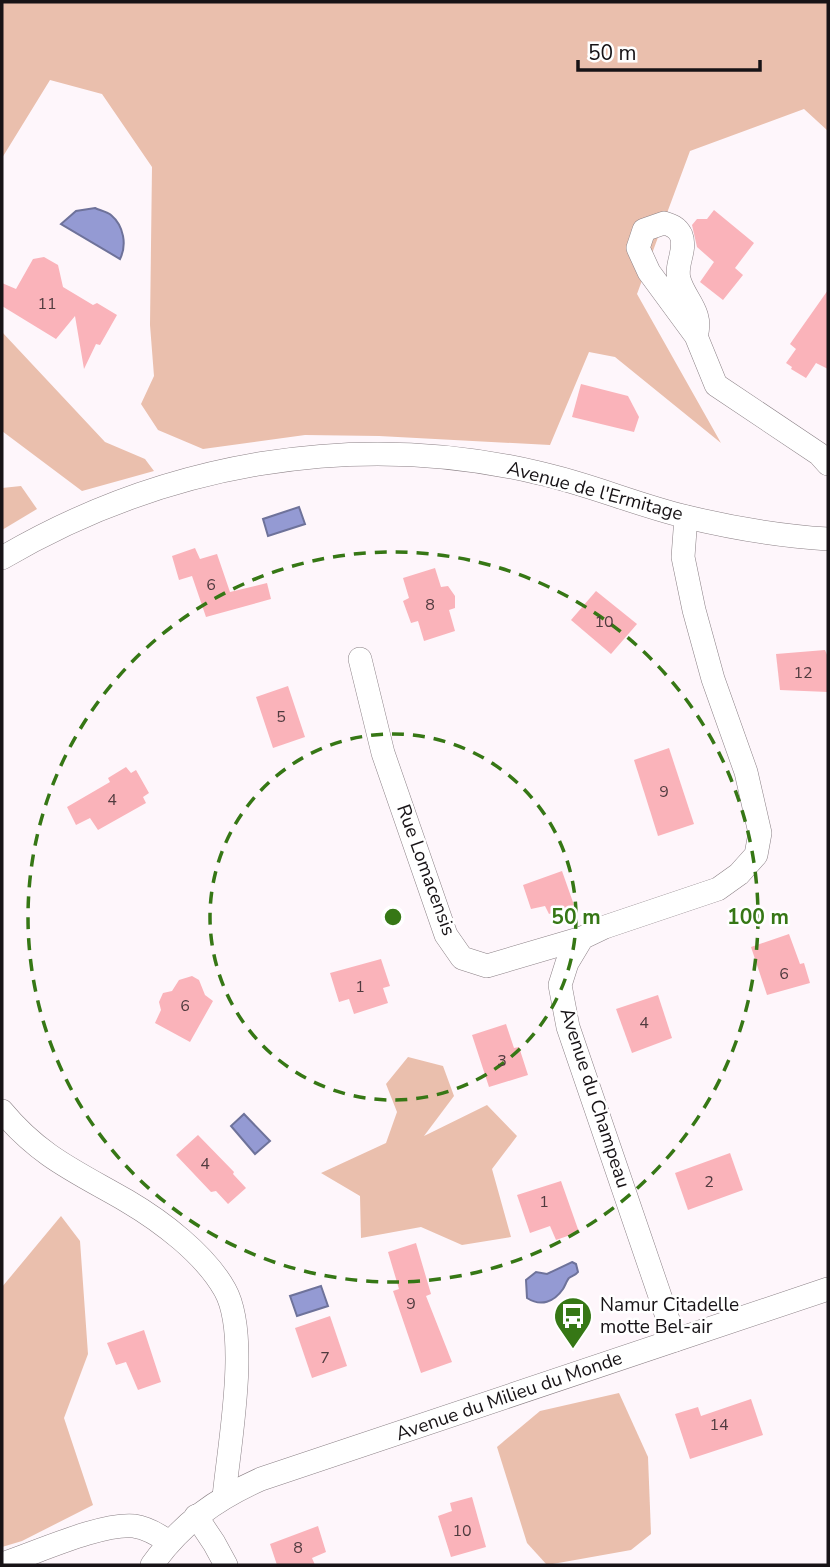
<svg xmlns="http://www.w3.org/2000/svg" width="830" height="1567" font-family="'Nunito Sans',sans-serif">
<rect width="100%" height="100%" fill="#fef6fb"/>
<g fill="#eabfad">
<path d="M2 2H828V131L804 109 690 151 637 294 721 443 615 357 589 352 550 445 379 436 305 435 203 449 158 430 141 404 154 376 150 325 152 167 102 94 50 80 2 158Z"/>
<path d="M2 332 105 442 145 459 154 471 82 491 2 431Z"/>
<path d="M21 486 37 509 2 530V488Z"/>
<path d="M408 1057 443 1066 454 1096 424 1136 487 1105 517 1136 492 1169 511 1237 462 1245 421 1227 361 1238 360 1196 321 1173 386 1143 397 1112 386 1084Z"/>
<path d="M61 1216 80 1241 88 1354 64 1418 93 1505 22 1541 2 1547V1287Z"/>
<path d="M619 1393 648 1457 651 1534 631 1550 547 1565 527 1543 497 1447 540 1411Z"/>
</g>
<g fill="#949ad3" stroke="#6e729a" stroke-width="2">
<path d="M95 208C99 210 108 212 111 215 124 226 127 245 120 259L61 224 76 211Z"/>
<path d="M299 507 305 524 268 536 263 519Z"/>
<path d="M244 1114 270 1141 255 1154 231 1126Z"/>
<path d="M572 1262 576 1264 578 1272C576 1275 572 1276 569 1278 567 1280 565 1286 563 1289 554 1302 541 1307 527 1298L526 1280 536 1272 547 1274Z"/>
<path d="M321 1286 328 1306 297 1316 290 1296Z"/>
</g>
<g fill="#fab3ba">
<path d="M714 210 754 243 735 268 743 275 723 300 700 282 714 262 697 247 692 225 697 219H707Z"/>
<path d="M44 257 58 265 63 287 93 305 97 303 117 315 100 345 96 344 84 369 75 316 56 339 2 306V283L16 289 33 259Z"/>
<path d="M828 290V369L816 363 806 378 791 369 792 367 786 363 796 349 790 344Z"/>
<path d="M581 384 628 396 639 417 634 432 572 417Z"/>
<path d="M195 548 200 559 217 554 230 592 267 583 271 599 206 617 192 576 179 580 172 556Z"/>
<path d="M435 568 441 587 448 586 455 596V608L449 610 455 631 424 641 418 621 411 623 403 601 409 598 403 578Z"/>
<path d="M596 591 637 624 611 654 571 620Z"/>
<path d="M825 650 828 657V692L780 690 776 654Z"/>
<path d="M288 686 305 737 273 748 256 697Z"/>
<path d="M669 748 694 824 658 836 634 760Z"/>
<path d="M126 767 131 773 136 770 149 793 143 797 146 803 98 830 90 818 76 825 67 807 110 782 108 778Z"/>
<path d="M562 871 574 905 549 914 545 906 531 909 523 885Z"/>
<path d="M789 934 800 964 804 963 810 983 767 995 751 947Z"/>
<path d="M381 959 390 986 383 988 388 1003 354 1014 349 999 339 1002 330 973Z"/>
<path d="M192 976 199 980 205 995 213 1001 190 1042 155 1023 161 1010 159 1002 163 993 172 991 179 980Z"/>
<path d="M658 995 672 1038 632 1053 616 1009Z"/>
<path d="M506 1024 514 1048 519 1047 528 1075 489 1087 472 1035Z"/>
<path d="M198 1135 234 1172 233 1174 246 1188 228 1204 216 1191 211 1192 176 1155Z"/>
<path d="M730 1153 743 1190 688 1210 675 1173Z"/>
<path d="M561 1181 579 1232 556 1240 550 1226 530 1233 517 1195Z"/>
<path d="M416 1243 431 1294 426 1296 452 1362 421 1373 393 1291 399 1289 388 1252Z"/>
<path d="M330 1316 347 1366 312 1378 295 1328Z"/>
<path d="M144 1330 161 1382 138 1390 126 1362 116 1365 107 1343Z"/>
<path d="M751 1399 763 1435 690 1459 675 1414 698 1407 701 1416Z"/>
<path d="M472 1497 486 1547 451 1557 438 1516 452 1511 450 1503Z"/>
<path d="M318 1526 326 1552 312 1558 315 1565H277L270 1544Z"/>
</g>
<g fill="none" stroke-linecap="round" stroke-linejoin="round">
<defs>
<g id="minor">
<path d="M696 336C704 312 684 299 679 279 675 264 687 250 681 235 677 227 671 225 664 223L644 230 638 248 649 272 696 336 716 385 819 454 828 464"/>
<path d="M2 558C164 463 355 429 539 473 589 484 637 505 687 517 733 528 780 536 828 539"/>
<path d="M360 659 383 753 446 935 462 958 487 966 582 938"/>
<path d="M2 1111C40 1157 77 1172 127 1201 161 1221 205 1254 225 1290 250 1335 229 1445 224 1497"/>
<path d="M675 1340 568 1027 560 985 567 963 582 938 605 927 718 889 739 874 756 855 760 833 746 772 713 679 694 610 683 557 686 517"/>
<path d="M196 1516 214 1543 226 1565"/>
<path d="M2 1564C36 1553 100 1523 134 1526 148 1528 159 1535 169 1542"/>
<path d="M152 1565C181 1524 216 1499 261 1479L828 1289"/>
</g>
</defs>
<use href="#minor" stroke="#8b8186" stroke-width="24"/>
<use href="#minor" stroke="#fff" stroke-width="23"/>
</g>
<g fill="none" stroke="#367715" stroke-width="3.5" stroke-dasharray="12 9">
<circle cx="393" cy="917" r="183"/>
<circle cx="393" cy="917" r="365"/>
</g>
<defs>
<symbol id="bus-pin" viewBox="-11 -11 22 30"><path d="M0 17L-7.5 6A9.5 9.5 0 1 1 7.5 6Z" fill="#367715" stroke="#fff"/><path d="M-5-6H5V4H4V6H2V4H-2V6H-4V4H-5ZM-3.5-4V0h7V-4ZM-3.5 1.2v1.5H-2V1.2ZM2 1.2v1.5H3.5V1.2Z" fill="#fff"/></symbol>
</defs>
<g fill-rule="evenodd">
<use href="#bus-pin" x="551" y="1294" width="44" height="60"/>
</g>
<g text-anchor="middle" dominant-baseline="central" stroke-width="5" stroke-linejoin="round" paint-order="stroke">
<g font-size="16" fill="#503b3f">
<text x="47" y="304">11</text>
<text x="211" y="585">6</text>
<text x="430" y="605">8</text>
<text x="604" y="622">10</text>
<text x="803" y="673">12</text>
<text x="281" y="717">5</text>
<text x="664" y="792">9</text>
<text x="112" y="800">4</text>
<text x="784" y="974">6</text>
<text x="360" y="987">1</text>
<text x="185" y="1006">6</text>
<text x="644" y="1023">4</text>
<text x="502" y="1061">3</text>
<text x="205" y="1164">4</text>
<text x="709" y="1182">2</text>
<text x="544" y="1202">1</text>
<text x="411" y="1304">9</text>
<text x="325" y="1358">7</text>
<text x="719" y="1425">14</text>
<text x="462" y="1531">10</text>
<text x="298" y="1548">8</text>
</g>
<g font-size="19" fill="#171316" stroke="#fff">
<text transform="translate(595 491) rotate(15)">Avenue de l'Ermitage</text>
<text transform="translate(426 870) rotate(70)">Rue Lomacensis</text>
<text transform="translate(595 1098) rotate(72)">Avenue du Champeau</text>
<text transform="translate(509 1396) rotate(-19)">Avenue du Milieu du Monde</text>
</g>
<g font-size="19" fill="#171316" stroke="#fff" text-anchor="start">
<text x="600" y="1305">Namur Citadelle<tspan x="600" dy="22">motte Bel-air</tspan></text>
</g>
</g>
<circle cx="393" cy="917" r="10" fill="#367715" stroke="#fff" stroke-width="3.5"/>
<g font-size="21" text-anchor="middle" font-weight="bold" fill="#367715" stroke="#fff" stroke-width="5" stroke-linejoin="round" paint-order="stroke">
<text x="576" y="924">50 m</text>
<text x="758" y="924">100 m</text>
</g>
<rect width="830" height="1567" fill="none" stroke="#171316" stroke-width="7"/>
<path d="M578 60v10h182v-10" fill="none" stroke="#171316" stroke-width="3.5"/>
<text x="588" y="60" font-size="21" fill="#171316" stroke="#ffffff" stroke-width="5" paint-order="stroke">50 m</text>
</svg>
